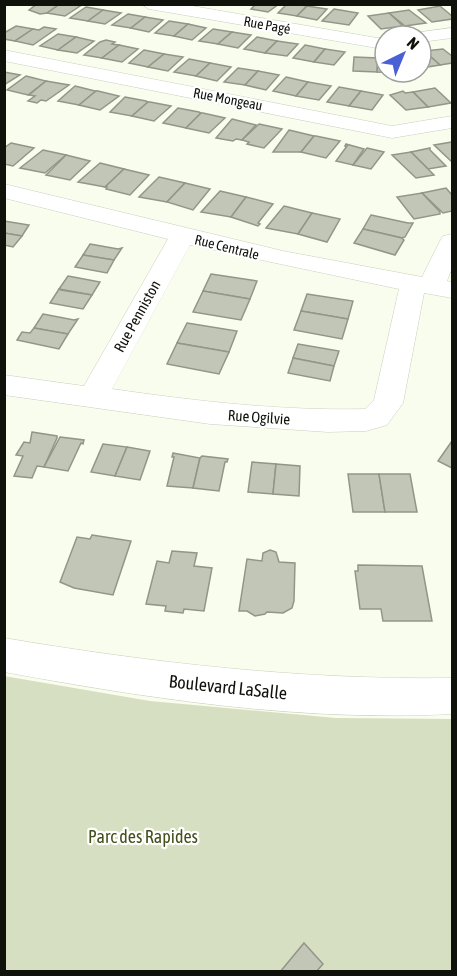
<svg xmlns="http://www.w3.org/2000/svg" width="457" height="976" font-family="'Asap Condensed',sans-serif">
<rect width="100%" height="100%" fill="#f8fded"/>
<path fill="#d6dfc1" d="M4 676 150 701 336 718 452 719V971H5Z"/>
<g fill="#c2c6b6" stroke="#929687" stroke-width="1.5">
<path d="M37 4H60L47 13 40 14 29 10Z"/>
<path d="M60 4H73L80 6 65 16 47 13Z"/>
<path d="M256 4H279L268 12 251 9Z"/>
<path d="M287 4H295L307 6 297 16 278 13Z"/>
<path d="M307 6 327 9 317 20 297 16Z"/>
<path d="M440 6 452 16V19L432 22 418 10Z"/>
<path d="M86 7 103 10 88 21 70 18Z"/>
<path d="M334 9 358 13 349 25 322 21Z"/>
<path d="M103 10 121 13 105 24 88 21Z"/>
<path d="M409 10 426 23 405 26 389 13Z"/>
<path d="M389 13 403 26 381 29 368 16Z"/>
<path d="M128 14 145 17 131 28 112 25Z"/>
<path d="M145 17 163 20 149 32 131 28Z"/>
<path d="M169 21 188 24 174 36 155 33Z"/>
<path d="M188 24 206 28 192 40 174 36Z"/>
<path d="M16 26 33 29 15 41 4 39V33Z"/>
<path d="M44 27 56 29 33 45 15 41 33 29 39 30Z"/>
<path d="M213 29 232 32 218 44 199 41Z"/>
<path d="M232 32 251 35 238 48 218 44Z"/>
<path d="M58 34 76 37 58 50 40 46Z"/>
<path d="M76 37 94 41 77 53 58 50Z"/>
<path d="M257 37 277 41 265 53 244 49Z"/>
<path d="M106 40 115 42 112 44 119 45 102 58 84 55 100 42Z"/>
<path d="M277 41 298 44 287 56 265 53Z"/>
<path d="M119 45 138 49 122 62 102 58Z"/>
<path d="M305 45 325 49 314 62 293 58Z"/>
<path d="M325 49 345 52 334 65 314 62Z"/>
<path d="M443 49 452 56V63L440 65 424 51Z"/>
<path d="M144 50 164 54 148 67 129 63Z"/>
<path d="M424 51 440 65 421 68V52Z"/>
<path d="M164 54 183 57 168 71 148 67Z"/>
<path d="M354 57 378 58 377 72 353 71Z"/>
<path d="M378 58H385V72L401 73 377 72Z"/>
<path d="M189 59 210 63 196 76 174 72Z"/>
<path d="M210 63 231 67 217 81 196 76Z"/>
<path d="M238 68 258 71 245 85 224 82Z"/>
<path d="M258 71 279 75 266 90 245 85Z"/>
<path d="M4 72 20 75 4 85Z"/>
<path d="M26 76 46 81 28 95 7 90Z"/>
<path d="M286 77 308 82 296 96 273 91Z"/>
<path d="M46 81 69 85 46 101 41 100 37 103 28 101 35 96 29 95Z"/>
<path d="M308 82 331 86 319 100 296 96Z"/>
<path d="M75 86 95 91H96L79 105 58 101Z"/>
<path d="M339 87 361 91 349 106 327 102Z"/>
<path d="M435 88 451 103 428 107 413 92Z"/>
<path d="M96 91H98L119 96 100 110 79 105Z"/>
<path d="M361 91 383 95 372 110 349 106Z"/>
<path d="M403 91 405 93 413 92 428 107 406 110 390 95Z"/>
<path d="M125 97 146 101 148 102 132 116 110 112Z"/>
<path d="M148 102H150L171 106 154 121 132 116Z"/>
<path d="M178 108 199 112 201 113 186 128 163 123Z"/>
<path d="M201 113H203L225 118 209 133 186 128Z"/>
<path d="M232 119 256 125 242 140 236 139 233 141 216 138Z"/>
<path d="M259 124 282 129 264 148 247 144 249 142 242 140Z"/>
<path d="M289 130 314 136 301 152H273Z"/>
<path d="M314 136H316L340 141 326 158 301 152Z"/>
<path d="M452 142V162L434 145Z"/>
<path d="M11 143 34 148 13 166 4 164V148Z"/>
<path d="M346 144 364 149 353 165 336 161 347 146H345Z"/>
<path d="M367 148 384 152 371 169 353 165Z"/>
<path d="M430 148V150L446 166 428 169 411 152Z"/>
<path d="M43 150 66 155 45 173 20 168Z"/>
<path d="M411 152 434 175 416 178 392 155Z"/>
<path d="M66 155 90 161 70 180 46 175Z"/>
<path d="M100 163 124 169 105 187 78 182Z"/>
<path d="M124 169 149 175 130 195 106 189 107 187H105Z"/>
<path d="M159 177 185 183 167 202 139 197Z"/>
<path d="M185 183 210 189 193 210 167 202Z"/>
<path d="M446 188 452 195V211L443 213 422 193Z"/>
<path d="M220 191 246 197 231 217 201 212Z"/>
<path d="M422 193 440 212V214L414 219 397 197Z"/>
<path d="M246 197 273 204 258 223 260 224 258 226 231 217Z"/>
<path d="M284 206 312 213 298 234 266 228Z"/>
<path d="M312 213 340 219 327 242 298 234Z"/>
<path d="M371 215 408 223H413L405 237 402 238 363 229Z"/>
<path d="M4 221 29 225 22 236 4 233Z"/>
<path d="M363 229 402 238 404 240 395 255 354 243Z"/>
<path d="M4 233 22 236 13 247 4 245Z"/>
<path d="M90 244 118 249 122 248 114 260 83 255Z"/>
<path d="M83 255 114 260 107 273 75 267Z"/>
<path d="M211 274 257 281 250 299 203 291Z"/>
<path d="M68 276 100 282 92 295 59 289Z"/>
<path d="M59 289 61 290 92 295 83 309 50 303Z"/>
<path d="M203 291 250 299 241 320 193 312Z"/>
<path d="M307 294 353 301 348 319 301 311Z"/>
<path d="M301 311 348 319 342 339 294 330Z"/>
<path d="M43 314 74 320 78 319 68 334 34 328Z"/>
<path d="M187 323 237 331 229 352 177 343Z"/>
<path d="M34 328 68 334 59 349 17 340 22 332 30 333Z"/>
<path d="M177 343 229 352 219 374 167 364Z"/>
<path d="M298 344 339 351 334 366 293 358Z"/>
<path d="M293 358 334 366 330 381 288 373Z"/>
<path d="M32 432 57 436V438L44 467 37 466 32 478 14 476 23 456 16 455 24 442 30 443Z"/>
<path d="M60 437 84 440 83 444 81 443 68 471 44 467Z"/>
<path d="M452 441V468L438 461Z"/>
<path d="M103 444 127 447 115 476 91 472Z"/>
<path d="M127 447 150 451 140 480 115 476Z"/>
<path d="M173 453 200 458 193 488 167 486 174 457H172Z"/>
<path d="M202 456 228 459 227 462H225L219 491 193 488 200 458Z"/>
<path d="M252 462 276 464 273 494 248 492Z"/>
<path d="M276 464 300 466 299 496 273 494Z"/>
<path d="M348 474H379L385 512H353Z"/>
<path d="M379 474H410L417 512H385Z"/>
<path d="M92 535 131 541 113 595 74 588 60 582 77 537 90 539Z"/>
<path d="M270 550 276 552 279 562 295 563 294 601 292 608 283 613 267 612 265 614 255 616 247 611H239L247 559 262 561 263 553Z"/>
<path d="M172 551 197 553 194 566 212 568 204 611 184 609 183 613 165 611 166 606 146 604 157 561 169 563Z"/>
<path d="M358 565 422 566 432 621H383L381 609H360L355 571H358Z"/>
<path d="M304 943 323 964 316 972H280Z"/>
</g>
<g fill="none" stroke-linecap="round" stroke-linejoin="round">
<defs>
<g id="minor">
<path d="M141 4H181L377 38 385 37V47L377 48 149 9Z"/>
<path d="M452 28V38L421 42V36H413L421 32Z"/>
<path d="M4 50 392 126 452 116V128L392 138 4 61Z"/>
<path d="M4 184 283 251 422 277 440 241 443 236 452 234V268L447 281 452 282V298L424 293 403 403 387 425 366 431 328 432 210 424 4 395V375L84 386 168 239 4 198ZM190 245 399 289 374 400 365 409C280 411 196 401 112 389Z"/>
</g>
<path id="major" d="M4 638C153 663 301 680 452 678V714C303 722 151 699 4 672Z"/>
</defs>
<use href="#minor" stroke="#cacfbf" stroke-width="1"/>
<use href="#major" stroke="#cacfbf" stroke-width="1"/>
<use href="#minor" fill="#fff" fill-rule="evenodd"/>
<use href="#major" fill="#fff" fill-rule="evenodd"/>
</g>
<g text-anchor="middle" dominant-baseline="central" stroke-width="4.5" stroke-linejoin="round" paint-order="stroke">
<g font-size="14" fill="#0f110b" stroke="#fff">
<text transform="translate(267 25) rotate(10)">Rue Pagé</text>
<text transform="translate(228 99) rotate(11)">Rue Mongeau</text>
<text transform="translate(227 247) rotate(14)">Rue Centrale</text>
</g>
<g font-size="15" fill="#0f110b" stroke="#fff">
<text transform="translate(137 316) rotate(-61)">Rue Penniston</text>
<text transform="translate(259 417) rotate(4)">Rue Ogilvie</text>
</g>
<g font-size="18" fill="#0f110b" stroke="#fff">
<text transform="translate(228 687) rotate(6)">Boulevard LaSalle</text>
</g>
<g font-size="18" fill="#444f1b" stroke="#fff">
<text x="143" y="836">Parc des Rapides</text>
</g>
</g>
<rect width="457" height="976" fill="none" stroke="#0f110b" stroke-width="12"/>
<g transform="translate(403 54) rotate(43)"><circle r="28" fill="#ffffff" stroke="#9fa09d" stroke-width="1.5"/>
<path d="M0-4.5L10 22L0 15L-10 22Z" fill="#4961d5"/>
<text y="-9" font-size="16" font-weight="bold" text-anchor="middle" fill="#0f110b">N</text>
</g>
</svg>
